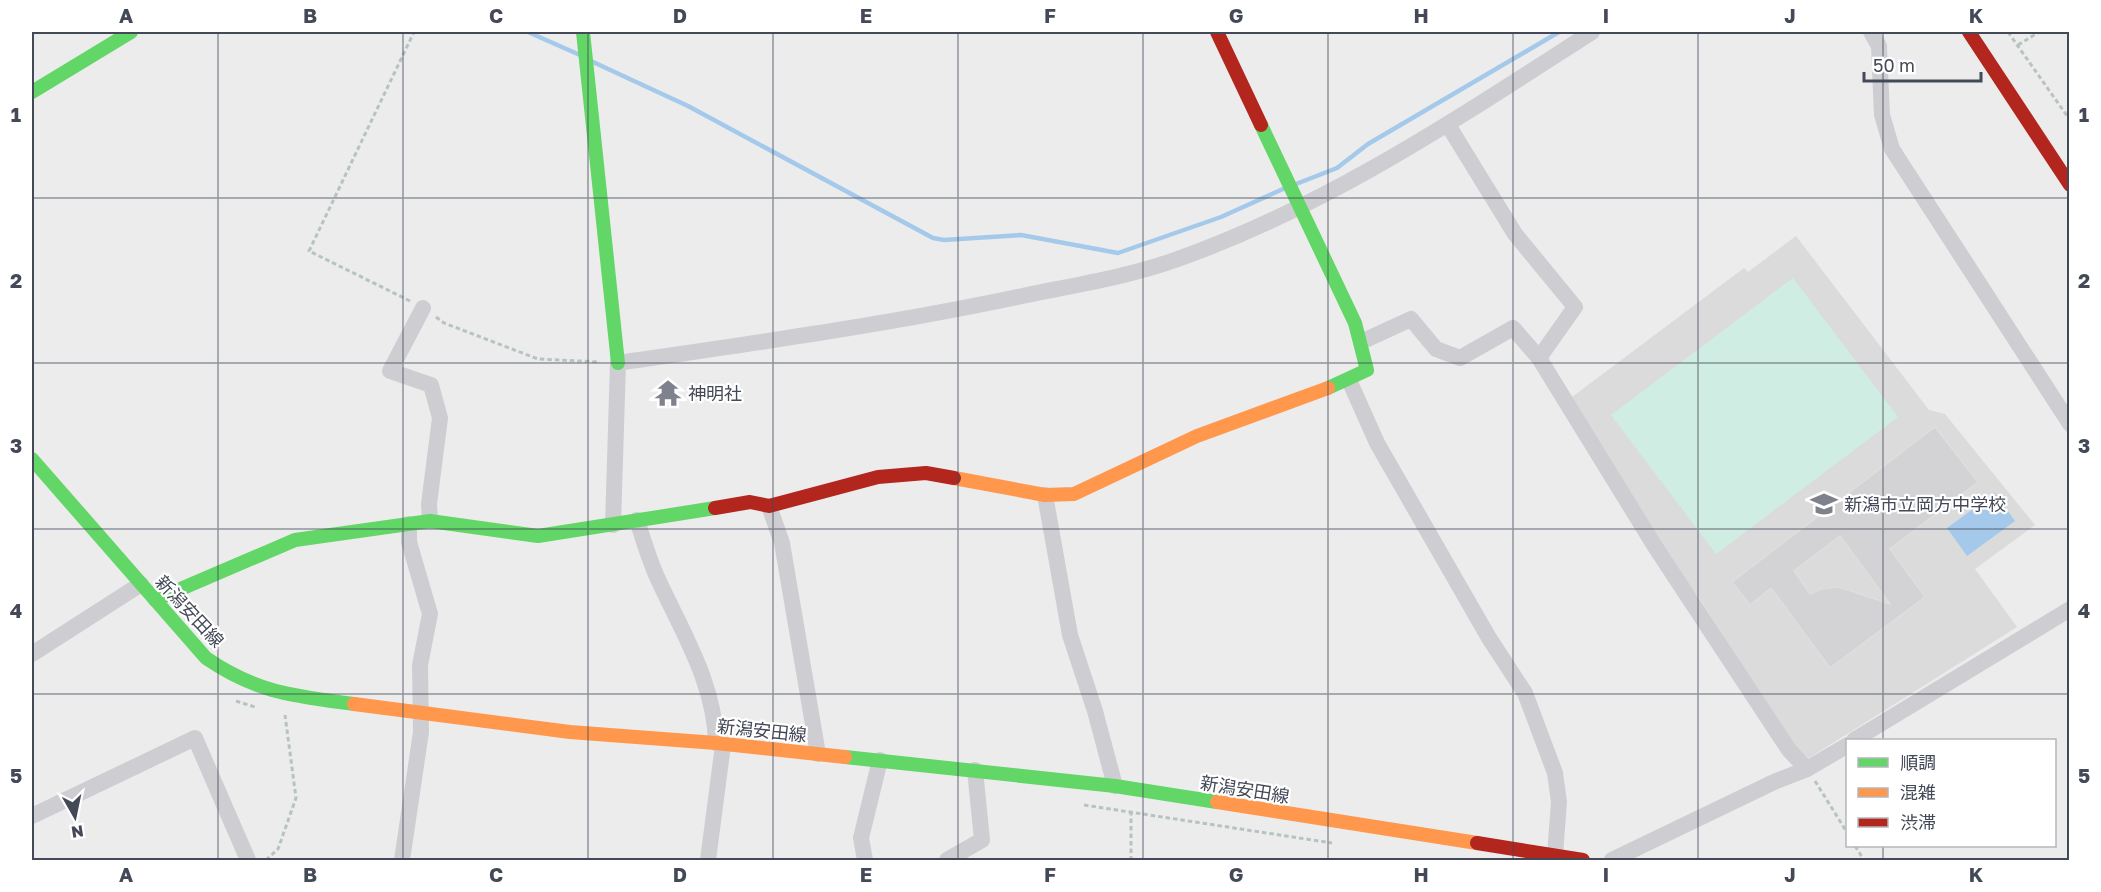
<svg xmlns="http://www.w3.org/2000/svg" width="2101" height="892" font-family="'Golos Text','Noto Sans JP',sans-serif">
<rect width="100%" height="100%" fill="#edecec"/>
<path fill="#dbdbdc" d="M1796 236 1929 410 1945 414 2035 525 1975 569 2017 627 1809 758 1795 749 1700 599 1615 483 1568 400 1744 268 1748 272Z"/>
<path fill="#d0ede3" d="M1793 278 1898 417 1716 554 1611 415Z"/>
<path fill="#a5c9eb" d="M1995 493 2015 521 1967 556 1947 528Z"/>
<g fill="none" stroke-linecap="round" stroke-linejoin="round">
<g stroke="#a5c9eb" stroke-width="4.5">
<path d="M528 32 580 55"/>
<path d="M593 62 688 106 933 238 944 240 1021 235 1118 253 1221 217 1283 189"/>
<path d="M1296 184 1337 168 1368 144 1559 32"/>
</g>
</g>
<path fill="#d3d3d5" stroke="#dededf" stroke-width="1.5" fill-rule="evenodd" d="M1935 427 1978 482 1890 549 1925 597 1830 668 1771 588 1750 605 1732 582ZM1840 536 1890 604 1839 587 1821 589 1810 594 1794 571Z"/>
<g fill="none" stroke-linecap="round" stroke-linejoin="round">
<g stroke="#b7c3c3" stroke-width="3" stroke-dasharray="4.5 3" stroke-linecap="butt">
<path d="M2008 32 2070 120"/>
<path d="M2018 45 2039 32"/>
<path d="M410 301 309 251 414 32"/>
<path d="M436 317 444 323 538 359 600 362"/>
<path d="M236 701 255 707"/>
<path d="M1815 781 1848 834"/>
<path d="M1084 805 1332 843"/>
<path d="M1131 811V860"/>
<path d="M1855 846 1864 860"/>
<path d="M266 860 278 849 296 798 285 715"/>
</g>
<g stroke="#ceced2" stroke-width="16">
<path d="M1871 32 1879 46 1882 115 1892 149 2070 424"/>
<path d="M1448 125 1515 234 1575 307 1539 358 1654 545 1789 750 1807 769"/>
<path d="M423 308 390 371 431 385 440 418 429 504 430 521"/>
<path d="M1361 342 1411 319 1436 349 1460 358 1513 328 1539 358"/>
<path d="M1349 380 1377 443 1489 638 1525 693 1555 773 1559 802 1555 855"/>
<path d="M1045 495 1070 635 1095 711 1115 786"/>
<path d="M769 506 782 543 818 754"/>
<path d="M637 520C643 539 649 559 657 577 681 630 715 683 716 743"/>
<path d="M613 525 618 363C755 343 892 324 1027 295 1076 285 1127 277 1175 260 1326 207 1458 118 1592 32"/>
<path d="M32 654 141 584"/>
<path d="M1854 740 2070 609"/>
<path d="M32 816 195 738 248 860"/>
<path d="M402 860 421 732 420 665 430 614 409 542V524"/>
<path d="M708 860 723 745"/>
<path d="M865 860 861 838 880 760"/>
<path d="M947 860 982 840 975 770"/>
<path d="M1612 860 1774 782 1807 769 1848 745"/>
</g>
<g stroke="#63d668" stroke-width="14">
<path d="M583 32 618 363"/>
<path d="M32 92 131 32"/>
<path d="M1261 125 1355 323 1367 370 1328 388"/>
<path d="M32 459 206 658C257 693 294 696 354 704"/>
<path d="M155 600 295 540 430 521 538 536 715 508"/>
<path d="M845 757 1115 786 1217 802"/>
</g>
<g stroke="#ff974d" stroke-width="14">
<path d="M954 478 1045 495 1074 494 1197 436 1328 388"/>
<path d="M354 704 570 732 716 743 845 757"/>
<path d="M1217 802 1477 843"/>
</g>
<g stroke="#b3261e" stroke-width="14">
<path d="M1217 32 1261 125"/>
<path d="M1969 32 2070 185"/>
<path d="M715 508 750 502 769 506 878 477 926 473 954 478"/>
<path d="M1477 843 1583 860"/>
</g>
</g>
<path fill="none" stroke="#444958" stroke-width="1.5" stroke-opacity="0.55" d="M218 32V860M403 32V860M588 32V860M773 32V860M958 32V860M1143 32V860M1328 32V860M1513 32V860M1698 32V860M1883 32V740M32 198H2070M32 363H2070M32 529H2070M32 694H2070M1883 846V860"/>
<defs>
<symbol id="temple-bare" viewBox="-9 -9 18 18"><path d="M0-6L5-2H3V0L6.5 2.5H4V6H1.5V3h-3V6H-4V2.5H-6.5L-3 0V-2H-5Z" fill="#7f828c" stroke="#fff" stroke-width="2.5" paint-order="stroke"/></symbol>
<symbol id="school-bare" viewBox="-9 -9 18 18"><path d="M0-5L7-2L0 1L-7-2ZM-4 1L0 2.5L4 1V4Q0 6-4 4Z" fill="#7f828c" stroke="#fff" stroke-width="2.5" paint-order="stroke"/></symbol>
</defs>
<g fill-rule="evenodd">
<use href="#temple-bare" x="649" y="374" width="38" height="38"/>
<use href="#school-bare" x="1805" y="485" width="38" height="38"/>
</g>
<g text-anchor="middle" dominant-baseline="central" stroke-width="4.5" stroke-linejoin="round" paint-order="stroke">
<g font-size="18" fill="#444958" stroke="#fff" text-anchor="start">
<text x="688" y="393">神明社</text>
<text x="1844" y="504">新潟市立岡方中学校</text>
</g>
<g font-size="18" fill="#444958" stroke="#fff">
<text transform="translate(190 611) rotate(47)">新潟安田線</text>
<text transform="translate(762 730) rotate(6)">新潟安田線</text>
<text transform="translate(1245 789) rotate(9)">新潟安田線</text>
</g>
</g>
<rect width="2101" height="892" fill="none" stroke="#ffffff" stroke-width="66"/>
<rect x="1846" y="739" width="210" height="108" fill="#ffffff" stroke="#b4b6bc" stroke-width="1.5"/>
<rect x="1858" y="758" width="30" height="9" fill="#63d668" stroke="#b4b6bc" stroke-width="1.5"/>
<text x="1900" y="769" font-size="18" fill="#444958">順調</text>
<rect x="1858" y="788" width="30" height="9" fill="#ff974d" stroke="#b4b6bc" stroke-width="1.5"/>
<text x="1900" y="799" font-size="18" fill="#444958">混雑</text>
<rect x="1858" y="818" width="30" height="9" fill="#b3261e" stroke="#b4b6bc" stroke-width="1.5"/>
<text x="1900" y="829" font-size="18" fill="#444958">渋滞</text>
<g transform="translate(75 817) rotate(171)" stroke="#ffffff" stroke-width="4.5" paint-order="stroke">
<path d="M0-4.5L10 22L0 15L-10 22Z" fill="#444958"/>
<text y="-9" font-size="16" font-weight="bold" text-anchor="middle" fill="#444958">N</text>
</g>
<path d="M1864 72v9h117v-9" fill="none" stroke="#444958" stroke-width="3"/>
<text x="1873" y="72" font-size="18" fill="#444958" stroke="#ffffff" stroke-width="4.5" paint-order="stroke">50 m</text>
<rect x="33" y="33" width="2035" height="826" fill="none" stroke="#444958" stroke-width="2"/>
<g font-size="20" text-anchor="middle" font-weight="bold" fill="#444958">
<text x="126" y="23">A</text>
<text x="310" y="23">B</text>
<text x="496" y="23">C</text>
<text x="680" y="23">D</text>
<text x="866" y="23">E</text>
<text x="1050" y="23">F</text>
<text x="1236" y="23">G</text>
<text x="1421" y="23">H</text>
<text x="1606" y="23">I</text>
<text x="1790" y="23">J</text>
<text x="1976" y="23">K</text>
<text x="16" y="122">1</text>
<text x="2084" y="122">1</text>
<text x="16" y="288">2</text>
<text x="2084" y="288">2</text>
<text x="16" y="453">3</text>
<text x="2084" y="453">3</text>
<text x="16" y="618">4</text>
<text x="2084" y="618">4</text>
<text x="16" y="783">5</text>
<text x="2084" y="783">5</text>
<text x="126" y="882">A</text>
<text x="310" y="882">B</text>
<text x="496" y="882">C</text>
<text x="680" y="882">D</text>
<text x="866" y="882">E</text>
<text x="1050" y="882">F</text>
<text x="1236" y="882">G</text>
<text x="1421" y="882">H</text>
<text x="1606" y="882">I</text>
<text x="1790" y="882">J</text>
<text x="1976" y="882">K</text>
</g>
</svg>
